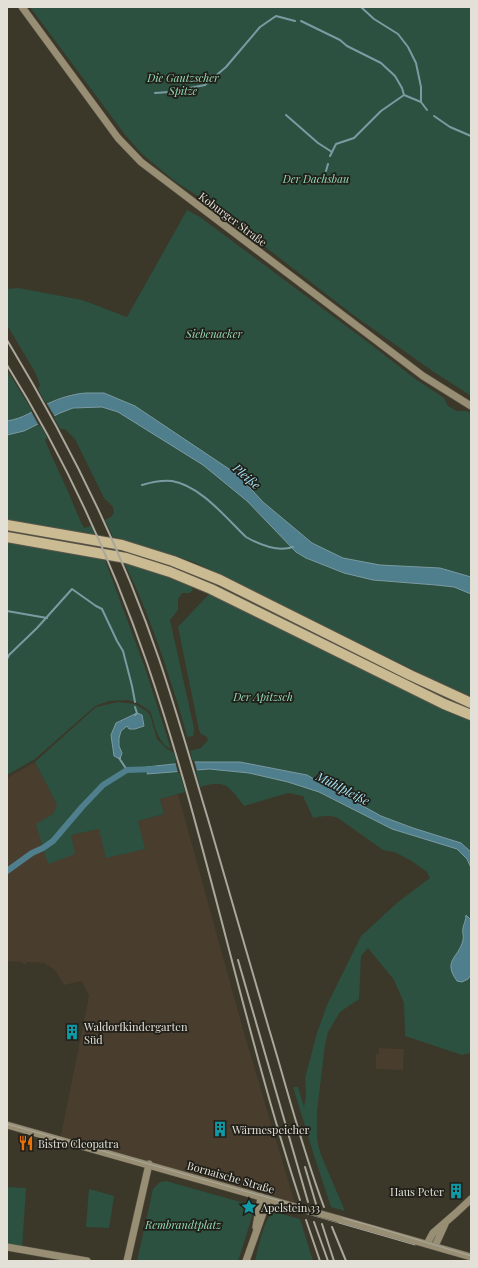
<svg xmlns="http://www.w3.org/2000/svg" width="478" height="1268" font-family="'Playfair Display',serif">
<rect width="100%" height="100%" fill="#3b3729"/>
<g fill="#493d2e">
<path d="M35 762 57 805 53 814 71 835 99 829 144 849 138 821 164 814 160 799 178 794 244 1033 296 1207 60 1140 89 996 82 981 64 985 55 970 44 963 26 962V964H23V962L7 961V778Z"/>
<path d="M379 1048 404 1049 403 1070 376 1069V1054H379Z"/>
</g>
<g fill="#2c5140">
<path d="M30 7H471V396L431 370 352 314 207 202 176 182 142 154 126 136Z"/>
<path d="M187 210 200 217 365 340 414 378 444 398 448 406 457 411H466L471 413V577L440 568 380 565 343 558 312 543 263 502 238 475 135 406 104 393 71 394 46 404 38 389 40 385 35 372 7 325V289L19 288 82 300 127 317Z"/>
<path d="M7 370 33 412 19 419 7 421Z"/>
<path d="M89 407H102L118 412 203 465 247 501 296 552 306 558 344 573 373 580 436 585 454 587 471 594V696L432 679 194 562 132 542 113 537 105 520 111 517 114 513 113 507 104 498 75 439 65 429H60L53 416 73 408Z"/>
<path d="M39 423 47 437 45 440C51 456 59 471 66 487 72 500 77 515 84 528L91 526 95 535 7 520V435L24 431Z"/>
<path d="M7 541 105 560 145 668 171 749C157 743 155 724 150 711L136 702 127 700 109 701 95 706 35 759 7 775Z"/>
<path d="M124 563C147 569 169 577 191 587L193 590 190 593H182L178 599V610L170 620 194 728 193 736 187 737C180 708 170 680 161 652 150 622 139 591 124 563Z"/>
<path d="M209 594 407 691 471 720V852L461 843 413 828 381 816 307 775 240 762H193L190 751 201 748 208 740 206 736 201 734 199 730 178 627Z"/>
<path d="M118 702 135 704 146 711 150 715 157 739 166 748 174 753 185 792 160 799 164 814 138 821 145 849 106 858 99 829 71 835 75 854 48 864 36 824 53 814 57 805 35 762 96 707Z"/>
<path d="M195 769H209L249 773 301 785 319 792 392 829 458 849 467 859 471 868V920L467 916C466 920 464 924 463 928 462 932 464 937 463 941 459 958 442 960 457 981L468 979 471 975V1053L462 1055 405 1036 404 1003 394 980 368 948 361 956 359 999 340 1012 328 1032 325 1045 317 1111V1140L321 1155 345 1211 331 1207 313 1152 293 1087H298L304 1107 306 1096 305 1078 317 1033 327 1005 361 936 398 902 430 878 427 872 410 860 394 852 383 850 338 818C329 815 322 816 313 818L303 796 288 793 244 806C228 786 227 779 200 787Z"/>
<path d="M166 1181 251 1205 253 1208V1214L238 1261H137L153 1189 160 1182Z"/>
<path d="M7 1187 26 1188 22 1250 7 1247Z"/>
<path d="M89 1189 114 1196 109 1228 86 1227Z"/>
<path d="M274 1212 300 1219 313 1261H255C258 1250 264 1217 274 1212Z"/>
</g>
<g fill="#4f7e8d" stroke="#7b9ba3">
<path d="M86 393H104L135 406 238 475 263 502 312 543 343 558 380 565 440 568 471 577V594L454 587 436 585 373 580 344 573 306 558 296 552 247 501 203 465 118 412 102 407 73 408 60 413 24 431 7 435V421C25 418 32 411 47 404 60 398 72 394 86 393Z"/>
<path d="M137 713 142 715 144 726 135 729H129L127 726 121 731 119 738V746L122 753 120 759 114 756 111 735 116 723Z"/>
<path d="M193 762H240L307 775 381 816 413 828 461 843 471 852V868L467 859 457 849 392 829 319 792 288 782 249 773 209 769 147 774 148 770 146 767Z"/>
<path d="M466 915 471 920V975L468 979 462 982 457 981C442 960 459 958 463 940 464 936 462 932 463 928 464 923 466 920 466 915Z"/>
</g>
<g fill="#3b3729">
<path d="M46 402 55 417 39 426 31 411Z"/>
<path d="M194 760 197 771 178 773 175 761Z"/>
</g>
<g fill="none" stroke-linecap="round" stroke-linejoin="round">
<g stroke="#7b9ba3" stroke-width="2">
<path d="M361 7 374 19 398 34 408 47 416 63 421 87V102L427 110"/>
<path d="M301 21 340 40 347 46 381 63 395 76 402 88 404 95 421 102"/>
<path d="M155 93 169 92 205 85 226 67 260 27 276 16 295 21"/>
<path d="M286 115 318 143 332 152"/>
<path d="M434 116 450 127 471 136"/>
<path d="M330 156 336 144 354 138 381 111 404 95"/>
<path d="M326 171 328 164"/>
<path d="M142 485C152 482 162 480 172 481 201 486 226 518 246 537 260 545 278 552 293 547"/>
<path d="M7 611 47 618"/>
<path d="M7 659 9 655 37 628 72 589 96 606 102 609 117 641 123 651 132 686 135 702"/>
<path d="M135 707 137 713 135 715"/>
<path d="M119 758 127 770"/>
</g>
<path stroke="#4f7e8d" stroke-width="6" d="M7 871 32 853 43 848 53 841 82 807 103 785 127 770 155 769"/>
<defs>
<g id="secondary">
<path d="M22 7 118 138 141 162 423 376 471 406"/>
<path d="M7 1125 296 1207"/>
<path d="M339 1219 471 1257"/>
<path d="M256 1227 261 1197"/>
<path d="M427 1244 433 1233 456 1213 471 1199"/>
<path d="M435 1246 445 1224"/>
<path d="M7 1247 87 1261"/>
<path d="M127 1261 149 1164"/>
<path d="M246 1261 268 1199"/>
</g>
<g id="highway">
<path d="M7 525 122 545 173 561 220 580 410 675 471 703"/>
<path d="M7 537 126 558 170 572 211 589 444 704 471 715"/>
</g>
</defs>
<use href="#secondary" stroke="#595548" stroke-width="8"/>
<use href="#highway" stroke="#595548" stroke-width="12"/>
<use href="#secondary" stroke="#988e74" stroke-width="7"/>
<use href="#highway" stroke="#cabb93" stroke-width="10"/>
<g stroke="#aaa79c" stroke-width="1">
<path d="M7 1124 244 1191 372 1226 471 1256"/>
<path d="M287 1208 415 1245"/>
</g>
<g stroke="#aaa79c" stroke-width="2">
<path d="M7 340C68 441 121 547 159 659 177 712 192 766 208 819 228 889 249 959 269 1029 287 1088 302 1149 324 1207"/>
<path d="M7 365C65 458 111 559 147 663 207 839 242 1023 300 1200"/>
<path d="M238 960 308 1202"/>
<path d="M305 1167 316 1204"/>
<path d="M306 1220 320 1261"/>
<path d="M314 1222 328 1261"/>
<path d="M322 1224 334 1261"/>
<path d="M332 1227 346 1261"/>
</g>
<defs>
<path id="secondary-bridge" d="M296 1207 339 1219"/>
</defs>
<use href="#secondary-bridge" stroke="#595548" stroke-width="8" stroke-linecap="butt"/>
<use href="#secondary-bridge" stroke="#988e74" stroke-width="7"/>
</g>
<defs>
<symbol id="building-bare" viewBox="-9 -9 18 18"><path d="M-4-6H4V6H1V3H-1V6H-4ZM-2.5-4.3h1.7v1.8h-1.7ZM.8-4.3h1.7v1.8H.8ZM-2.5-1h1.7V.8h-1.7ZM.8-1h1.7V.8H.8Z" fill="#0f9aa8" stroke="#201f18" stroke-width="2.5" paint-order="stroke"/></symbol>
<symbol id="restaurant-bare" viewBox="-9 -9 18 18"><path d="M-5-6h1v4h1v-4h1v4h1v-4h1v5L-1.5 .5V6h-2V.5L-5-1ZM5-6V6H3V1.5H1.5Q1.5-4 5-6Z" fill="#e8710a" stroke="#201f18" stroke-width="2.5" paint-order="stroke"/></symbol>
<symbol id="sight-bare" viewBox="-9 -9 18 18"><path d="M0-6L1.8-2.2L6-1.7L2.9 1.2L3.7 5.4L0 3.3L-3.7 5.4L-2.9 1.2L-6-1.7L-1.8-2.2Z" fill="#0f9aa8" stroke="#201f18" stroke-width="2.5" paint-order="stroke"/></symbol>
</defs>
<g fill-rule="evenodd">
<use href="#building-bare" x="61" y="1021" width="22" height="22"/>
<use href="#building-bare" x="209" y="1118" width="22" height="22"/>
<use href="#restaurant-bare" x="15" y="1132" width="22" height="22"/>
<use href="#building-bare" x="445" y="1180" width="22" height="22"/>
<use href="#sight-bare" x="238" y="1196" width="22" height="22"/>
</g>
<g text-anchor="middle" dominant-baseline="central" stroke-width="3.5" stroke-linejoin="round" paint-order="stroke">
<g font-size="11" font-style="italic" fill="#93dab7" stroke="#201f18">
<text x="183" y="77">Die Gautzscher<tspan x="183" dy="13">Spitze</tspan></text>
<text x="316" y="178">Der Dachsbau</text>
<text x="214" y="333">Siebenacker</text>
<text x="263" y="696">Der Apitzsch</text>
<text x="183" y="1224">Rembrandtplatz</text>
</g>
<g font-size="11" fill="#e2e0d7" stroke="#201f18">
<text transform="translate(233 219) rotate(37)">Koburger Straße</text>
<text transform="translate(231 1177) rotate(16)">Bornaische Straße</text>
</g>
<g font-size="11" fill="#e2e0d7" stroke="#201f18" text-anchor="start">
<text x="84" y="1026">Waldorfkindergarten<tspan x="84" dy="13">Süd</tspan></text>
<text x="232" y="1129">Wärmespeicher</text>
<text x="38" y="1143">Bistro Cleopatra</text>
<text x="444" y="1191" text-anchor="end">Haus Peter</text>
<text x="261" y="1207">Apelstein 33</text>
</g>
<g font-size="12" font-style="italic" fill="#a7e6f9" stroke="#201f18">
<text transform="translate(247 476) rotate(41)">Pleiße</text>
<text transform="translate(343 788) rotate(27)">Mühlpleiße</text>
</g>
</g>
<rect width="478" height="1268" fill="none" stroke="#e2e0d7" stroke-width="16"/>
</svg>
